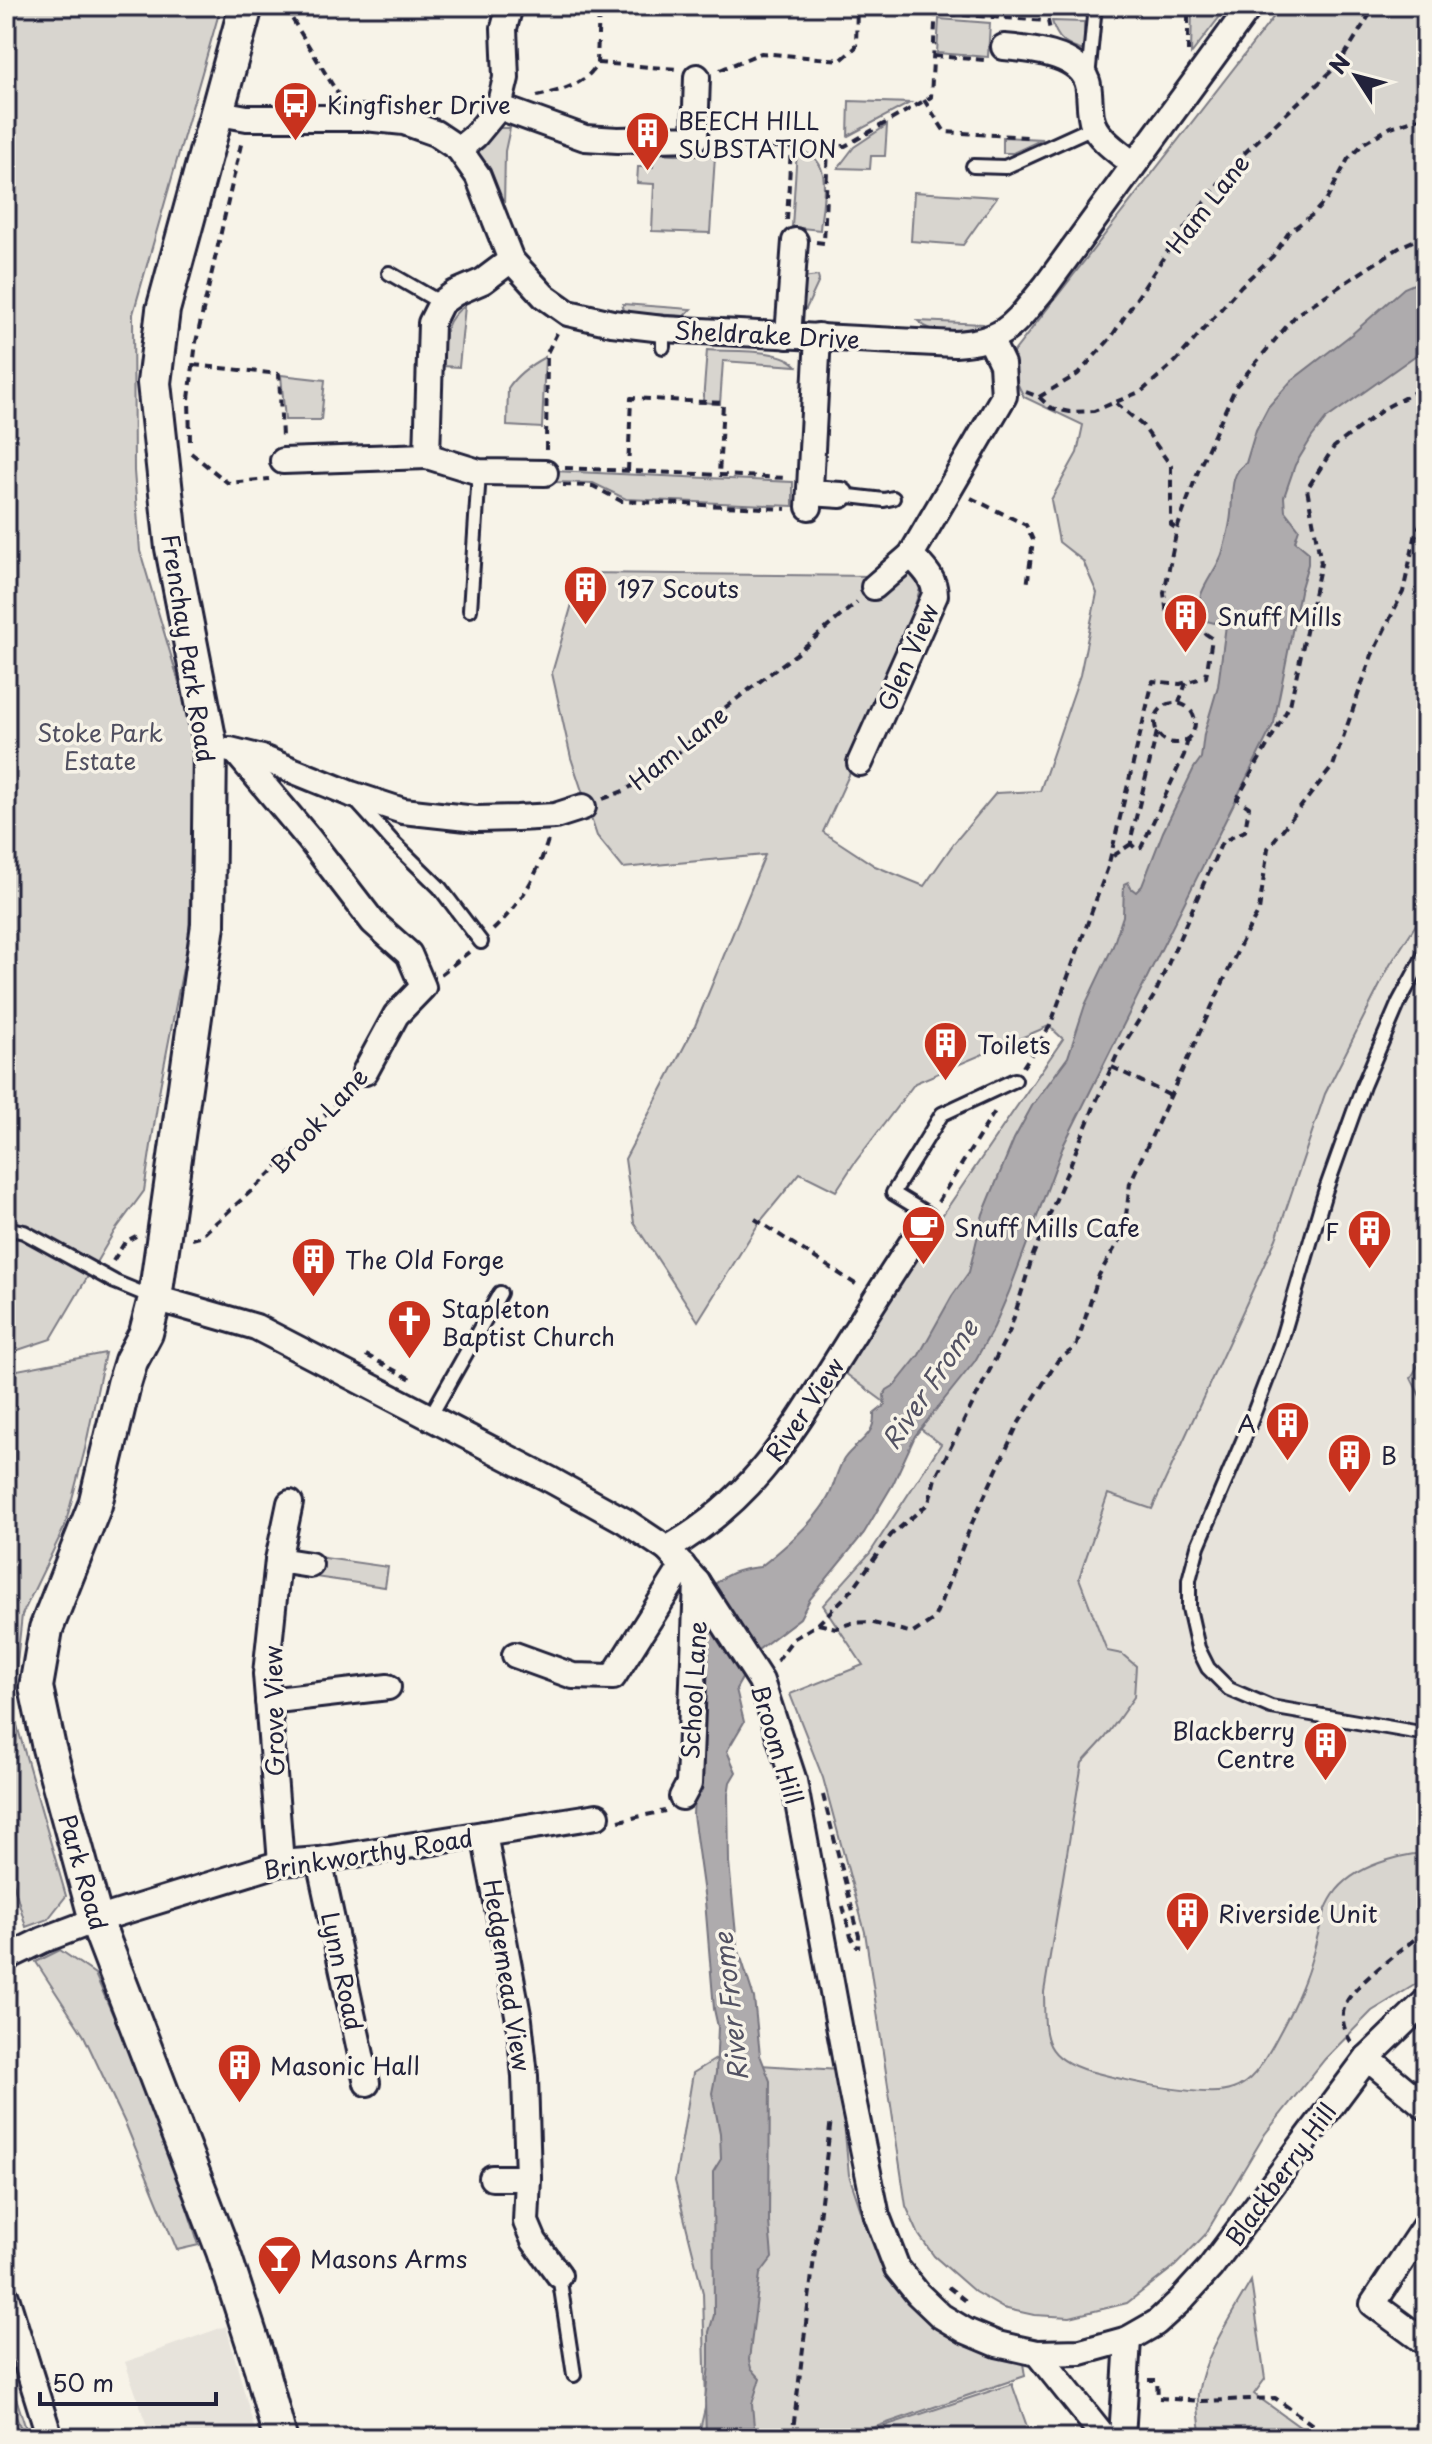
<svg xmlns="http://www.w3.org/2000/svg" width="1432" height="2444" font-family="'Playpen Sans',sans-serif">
<rect width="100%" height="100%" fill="#f7f3e8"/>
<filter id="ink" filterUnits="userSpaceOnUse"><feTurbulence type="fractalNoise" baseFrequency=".0125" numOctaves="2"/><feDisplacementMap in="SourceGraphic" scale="16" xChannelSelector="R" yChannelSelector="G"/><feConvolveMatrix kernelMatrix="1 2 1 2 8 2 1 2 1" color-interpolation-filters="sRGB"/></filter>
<g filter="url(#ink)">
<g fill="#e7e3db">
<path d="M1426 909V1854L1414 1853 1361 1870 1325 1909 1298 1998 1262 2064 1248 2081 1231 2091 1197 2092 1087 2071 1061 2060 1049 2047 1044 1992 1082 1763 1105 1738 1134 1697 1122 1654 1107 1651 1079 1578 1108 1493 1152 1509 1276 1239 1325 1094 1390 965Z"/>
<path d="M226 2326 257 2438H151L125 2362Z"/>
</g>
<g fill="#d8d5cf" stroke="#7d7c85" stroke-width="2">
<path d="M6 6H221L133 314 134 471 140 551 194 733 189 937 160 1087 144 1191 114 1232 51 1339 6 1354Z"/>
<path d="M1192 6H1228L1191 54Z"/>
<path d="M1282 6H1426V909L1390 965 1325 1094 1276 1239 1152 1509 1108 1494 1079 1578 1107 1651 1122 1654 1136 1666 1134 1697 1105 1738 1082 1763 1044 1992C1045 2036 1041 2057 1089 2071 1119 2079 1207 2100 1233 2089 1253 2082 1263 2062 1273 2045 1286 2021 1298 1999 1307 1973 1325 1921 1318 1885 1379 1863 1394 1858 1410 1853 1426 1854V1978L1372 2011 1325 2059 1265 2134 1205 2235 1175 2266 1127 2303 1070 2317 1034 2315 1003 2308 975 2292 934 2256 919 2235 906 2206 865 1932 823 1778 790 1694 863 1665 823 1605 870 1553 941 1444 845 1373 915 1255 1063 1039 1049 1026 915 1083 853 1165 836 1191 800 1173 759 1223 698 1321 634 1223 625 1159 695 1026 765 855 623 868 597 836 571 758 552 673 581 573 874 576 896 559 921 585C897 670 860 752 823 832L875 866 924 886 954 843 996 793 1040 791 1080 675 1097 593 1083 561 1059 542 1051 500 1077 453 1083 425 1024 397 1011 371 1013 353Z"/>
<path d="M939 19 990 23 988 57 937 53Z"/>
<path d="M1052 21 1084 22V51C1066 46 1057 40 1052 21Z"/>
<path d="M849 101 910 103 848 136Z"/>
<path d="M887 125 885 156H871L870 169 838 168 854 147Z"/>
<path d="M499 128H510L505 151 504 207 499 208C493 192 474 165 480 147 481 141 487 135 490 130Z"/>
<path d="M1003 137 1043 139 1013 153H1003Z"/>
<path d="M797 150C836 157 822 199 820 230L792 227Z"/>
<path d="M654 153 715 156 710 233 652 231 654 184 637 183 638 167H653Z"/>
<path d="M914 192 997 197 963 245 911 241Z"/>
<path d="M818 276 819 281 806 309 793 307 802 278Z"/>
<path d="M623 304 691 309 684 316 622 312Z"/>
<path d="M465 306 459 367 442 366C444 342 442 320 465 306Z"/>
<path d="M918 321 984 324C963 333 935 337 918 321Z"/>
<path d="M707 350C731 352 781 347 797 366L723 361 720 404 703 402Z"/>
<path d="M545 357 542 428 507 426 508 388C517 374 530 365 545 357Z"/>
<path d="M281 375 325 380 321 420H285Z"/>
<path d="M553 471 793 482V506L626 499 593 483 552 482Z"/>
<path d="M1426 1351V1408L1411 1378Z"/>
<path d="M105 1353 85 1449 65 1526 22 1615 12 1708 66 1896 48 1919 26 1927 6 1858V1540L16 1512 12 1371Z"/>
<path d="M311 1556 388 1567 385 1587 308 1576Z"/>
<path d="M60 1950 95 1974 158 2118 199 2245 177 2250 126 2125 84 2036 36 1962Z"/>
<path d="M724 2054 760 2065 839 2070 849 2175 868 2232 889 2277 947 2335 979 2351 1023 2363 1025 2376 843 2438H698L706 2404 703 2293 675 2181 693 2073Z"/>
<path d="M1251 2281 1265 2379 1254 2394 1315 2438H1202C1200 2424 1197 2408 1198 2394 1203 2357 1233 2313 1251 2281Z"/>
<path d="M6 2367 29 2438H25L6 2394Z"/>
<path d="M1012 2384 1031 2438H848Z"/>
</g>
<path fill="#aeabad" stroke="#76747f" stroke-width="2" d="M1426 275V348L1326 419 1312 437 1295 465 1284 497 1285 511 1299 529 1295 541 1308 552V564L1300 591 1274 723 1064 1144 1009 1292 994 1327 975 1361 915 1436 893 1484 864 1533 810 1599 800 1618 758 1650 736 1689 744 1722 727 1751 736 1772 730 1782 728 1795 729 1862 737 1945 754 1998 760 2055 770 2081 769 2222 772 2258 760 2274 749 2360 751 2368 760 2378 752 2404 755 2438H706L705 2400 709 2365V2332L714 2315 713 2172 721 2159 720 2133 712 2093 716 2073 718 2027 714 2009 705 1901 693 1815 700 1674 710 1589C725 1573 739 1569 760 1567 783 1549 817 1520 830 1494 835 1482 837 1470 844 1459 856 1442 875 1437 874 1414L885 1405 884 1395 887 1390 895 1385 919 1355 952 1296 969 1272 983 1214 1014 1139 1032 1106 1068 1057 1085 1005 1113 946 1123 916 1124 884 1128 882 1131 888 1136 892 1142 886 1163 832 1194 768 1201 758 1204 734 1218 686 1226 625 1221 620 1214 623 1203 620C1188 597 1218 572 1223 551 1226 539 1230 527 1231 514 1233 496 1229 473 1246 463L1256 430 1268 407 1291 381 1352 334 1404 288 1421 281Z"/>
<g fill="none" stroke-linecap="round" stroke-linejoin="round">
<defs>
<g id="lane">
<path d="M1088 78 1095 6"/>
<path d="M973 166 1005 167 1093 127"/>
<path d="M389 273 441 303"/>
<path d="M663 347V329"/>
<path d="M841 495 884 500 893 498"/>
<path d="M470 610 479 472"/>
<path d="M355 800 392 841 440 888 481 942"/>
<path d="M1426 952 1399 1002 1363 1086 1325 1192 1280 1345 1247 1431 1198 1546 1189 1580V1608L1198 1648 1208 1668 1229 1689 1271 1707 1426 1734"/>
<path d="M929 1215 893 1193 942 1114 1015 1080"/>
<path d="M6 1228 24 1232 115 1282 154 1298"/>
<path d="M430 1417 500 1293"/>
<path d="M559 2275 574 2375"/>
</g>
<g id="street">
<path d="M1004 47C1028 49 1077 53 1087 81 1091 91 1088 111 1093 124 1099 140 1120 153 1133 164"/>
<path d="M499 107 585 138 618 140 695 138 697 77"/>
<path d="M219 113 247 118H365L404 122 435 133 459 149 478 176 511 260 544 296 568 313 612 323 663 329 955 344C1007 341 1014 324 1045 287L1250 6"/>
<path d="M459 149 475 136 499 107 506 78 504 28 510 6"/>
<path d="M511 260 483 281 455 293 441 303 431 323 427 456 479 472 545 473"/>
<path d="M788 336 795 241"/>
<path d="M283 461 427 456"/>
<path d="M810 493 841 495"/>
<path d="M809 507 818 336"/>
<path d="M874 587 911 555 1004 396 1002 364 991 341"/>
<path d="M230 750 262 758 351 794 403 811 476 819 517 818 555 816 583 807"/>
<path d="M236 752 310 840 373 922 409 954 423 987 396 1015 365 1072"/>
<path d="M860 763 935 595C935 578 923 568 911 555"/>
<path d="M155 1298 256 1327 551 1480 625 1521 667 1549 697 1582 761 1681 794 1781 850 2085 877 2216 897 2268 918 2294 941 2316 966 2331 997 2344 1037 2353 1081 2352 1128 2339 1156 2323 1180 2301 1210 2268 1367 2058 1426 2001"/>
<path d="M667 1549C751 1501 787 1440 837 1360 862 1320 887 1281 913 1241"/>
<path d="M278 1560 310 1565"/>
<path d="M515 1655 573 1676 613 1677 683 1566"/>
<path d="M268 1701 388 1687"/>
<path d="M682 1797 689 1784 697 1582"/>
<path d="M484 1834 519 2020 525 2076 528 2178 526 2222 534 2241 559 2275"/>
<path d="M319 1860 367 2083"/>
<path d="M281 1863 266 1674 278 1560 290 1503"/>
<path d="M6 1958 43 1940 96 1920 281 1863 319 1860 597 1816"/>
<path d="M1367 2058 1426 2107"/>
<path d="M492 2178H528"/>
<path d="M1426 2224 1373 2304 1426 2343"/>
<path d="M6 2297 50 2438"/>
<path d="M1037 2353 1105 2438"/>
<path d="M1122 2438 1128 2339"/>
</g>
<path id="secondary" d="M246 6 163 310 154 383 172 548 210 743 208 925 155 1298 146 1333 131 1361 124 1384 95 1505 46 1629 36 1687 49 1748 96 1920 223 2251 261 2368 280 2438"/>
</defs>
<use href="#lane" stroke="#22223b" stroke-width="18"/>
<use href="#street" stroke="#22223b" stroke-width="30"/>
<use href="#secondary" stroke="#22223b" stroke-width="38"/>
<g stroke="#22223b" stroke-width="4" stroke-dasharray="8 6" stroke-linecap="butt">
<path d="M288 6 291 17 338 94"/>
<path d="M935 13 1048 21 1050 30"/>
<path d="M1188 52V6"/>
<path d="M934 56 985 60"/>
<path d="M597 63 678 69"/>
<path d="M720 70 761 53 841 60 856 47 857 6"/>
<path d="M537 96C559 91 587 85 597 63L599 6"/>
<path d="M924 100 945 132 1028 137"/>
<path d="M716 146 722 148 845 146 931 97 936 6"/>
<path d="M787 220 791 147"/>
<path d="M816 242 824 243 828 146"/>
<path d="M193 365 279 374 282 437"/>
<path d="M1026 392 1039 397 1051 408 1070 412 1094 411 1142 391 1176 361 1241 286 1273 256 1289 232 1312 215 1327 199 1348 159 1364 143 1391 127 1426 116"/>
<path d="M1039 397 1078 374 1110 339 1169 249 1235 162 1339 64 1375 6"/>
<path d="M1116 403 1143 426 1171 466V525L1177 529"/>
<path d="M190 441 189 399 196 342 242 140"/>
<path d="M546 450 547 353 557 333"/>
<path d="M191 453 228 483 269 479"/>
<path d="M565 468 788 478"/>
<path d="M628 471 631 398 723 403 719 475"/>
<path d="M563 485 593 486 621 501 786 509"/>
<path d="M971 498 1026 525 1033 540 1027 587"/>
<path d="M1179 703 1186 683"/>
<circle cx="1175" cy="723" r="20"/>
<path d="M1157 732 1131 838V844L1136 849 1141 848 1184 755 1188 739"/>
<path d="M603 799 626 790 673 758 722 710 796 654 857 602"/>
<path d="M1113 856 1131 844"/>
<path d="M493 930C521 903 537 877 548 840"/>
<path d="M441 974 469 952"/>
<path d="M1023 1067 1050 1026 1108 867 1153 681 1180 684 1206 677 1212 638 1200 630 1179 628 1167 614 1164 593 1177 529 1200 466 1236 386 1297 314 1402 246 1426 235"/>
<path d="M1112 1067 1171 1096"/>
<path d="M938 1202 997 1108"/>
<path d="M755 1219 857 1285"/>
<path d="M192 1239 200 1237 269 1175 350 1088"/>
<path d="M113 1261 125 1242 136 1236"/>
<path d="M366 1355 411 1379"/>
<path d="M818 1624 836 1628 852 1623 869 1622 913 1633 934 1619 972 1523 1018 1424 1058 1360 1076 1347 1099 1275 1124 1232 1130 1183 1243 939 1259 911 1268 848 1333 766 1372 655 1403 592 1416 533 1426 512"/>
<path d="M777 1661 793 1639 818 1624 852 1590 891 1535 929 1503 935 1478 1010 1330 1033 1255 1096 1102 1117 1055 1154 996 1222 842 1245 831 1249 807 1237 799 1290 705 1321 563 1307 489 1334 447 1385 408 1426 386"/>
<path d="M823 1795 859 1936 858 1948"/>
<path d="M619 1821 665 1811"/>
<path d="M843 1906 851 1937 857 1947"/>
<path d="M1351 2042C1344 2030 1340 2018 1345 2005 1352 1986 1408 1944 1426 1931"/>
<path d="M948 2287 966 2301"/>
<path d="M1148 2380H1157L1158 2398 1202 2401 1275 2398 1331 2438"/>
<path d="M792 2438 831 2119"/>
</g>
<use href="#lane" stroke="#f7f3e8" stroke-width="12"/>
<use href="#street" stroke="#f7f3e8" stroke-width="24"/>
<use href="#secondary" stroke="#f7f3e8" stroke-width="32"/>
</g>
</g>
<defs>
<symbol id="bus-pin" viewBox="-11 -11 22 30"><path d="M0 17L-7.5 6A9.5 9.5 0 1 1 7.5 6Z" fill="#c8321e" stroke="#f7f3e8"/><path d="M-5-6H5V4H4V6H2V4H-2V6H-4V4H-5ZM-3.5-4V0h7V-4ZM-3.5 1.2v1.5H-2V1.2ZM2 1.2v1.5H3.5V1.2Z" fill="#fff"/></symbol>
<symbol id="building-pin" viewBox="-11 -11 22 30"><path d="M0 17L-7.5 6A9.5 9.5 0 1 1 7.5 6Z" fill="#c8321e" stroke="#f7f3e8"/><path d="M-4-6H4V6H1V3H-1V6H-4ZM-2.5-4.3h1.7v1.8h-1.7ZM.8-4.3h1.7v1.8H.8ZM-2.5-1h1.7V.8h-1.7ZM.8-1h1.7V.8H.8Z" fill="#fff"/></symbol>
<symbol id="cafe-pin" viewBox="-11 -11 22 30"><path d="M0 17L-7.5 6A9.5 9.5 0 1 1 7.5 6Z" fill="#c8321e" stroke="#f7f3e8"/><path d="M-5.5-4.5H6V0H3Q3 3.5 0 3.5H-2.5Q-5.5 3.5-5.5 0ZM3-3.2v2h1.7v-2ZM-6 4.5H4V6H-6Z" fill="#fff"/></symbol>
<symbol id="church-pin" viewBox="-11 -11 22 30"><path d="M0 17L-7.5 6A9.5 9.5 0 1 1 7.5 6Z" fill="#c8321e" stroke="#f7f3e8"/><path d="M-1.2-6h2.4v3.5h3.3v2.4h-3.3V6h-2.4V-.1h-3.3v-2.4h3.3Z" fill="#fff"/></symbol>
<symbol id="bar-pin" viewBox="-11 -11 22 30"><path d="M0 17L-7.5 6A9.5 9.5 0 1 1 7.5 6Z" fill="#c8321e" stroke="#f7f3e8"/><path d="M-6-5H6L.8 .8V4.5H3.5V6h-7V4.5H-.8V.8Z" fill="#fff"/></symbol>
</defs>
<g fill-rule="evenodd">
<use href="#bus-pin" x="270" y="78" width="51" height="69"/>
<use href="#building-pin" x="622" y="108" width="51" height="69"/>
<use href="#building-pin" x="560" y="562" width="51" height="69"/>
<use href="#building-pin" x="1160" y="590" width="51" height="69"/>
<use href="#building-pin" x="920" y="1018" width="51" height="69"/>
<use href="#cafe-pin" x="898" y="1202" width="51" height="69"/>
<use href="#building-pin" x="1344" y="1206" width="51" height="69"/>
<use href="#building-pin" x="288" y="1234" width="51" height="69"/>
<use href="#church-pin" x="384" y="1296" width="51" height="69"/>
<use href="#building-pin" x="1262" y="1398" width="51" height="69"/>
<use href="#building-pin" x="1324" y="1430" width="51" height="69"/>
<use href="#building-pin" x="1300" y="1718" width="51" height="69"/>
<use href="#building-pin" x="1162" y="1888" width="51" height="69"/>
<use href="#building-pin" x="214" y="2040" width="51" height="69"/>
<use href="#bar-pin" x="254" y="2232" width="51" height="69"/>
</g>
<g text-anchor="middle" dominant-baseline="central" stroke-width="7" stroke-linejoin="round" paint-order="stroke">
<g font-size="24" fill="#22223b" stroke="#f7f3e8" text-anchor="start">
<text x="327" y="104">Kingfisher Drive</text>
<text x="678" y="120">BEECH HILL<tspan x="678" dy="28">SUBSTATION</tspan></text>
<text x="617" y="588">197 Scouts</text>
<text x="1217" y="616">Snuff Mills</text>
<text x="977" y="1044">Toilets</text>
<text x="954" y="1227">Snuff Mills Cafe</text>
<text x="1339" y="1231" text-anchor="end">F</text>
<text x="345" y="1259">The Old Forge</text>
<text x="441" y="1308">Stapleton<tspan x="441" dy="28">Baptist Church</tspan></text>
<text x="1256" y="1423" text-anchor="end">A</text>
<text x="1381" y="1455">B</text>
<text x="1295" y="1730" text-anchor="end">Blackberry<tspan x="1295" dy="28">Centre</tspan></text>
<text x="1218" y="1913">Riverside Unit</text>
<text x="270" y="2065">Masonic Hall</text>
<text x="310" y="2258">Masons Arms</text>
</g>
<g font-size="24" fill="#22223b" stroke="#f7f3e8">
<text transform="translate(1207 203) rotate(-52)">Ham Lane</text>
<text transform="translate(767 334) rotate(3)">Sheldrake Drive</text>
<text transform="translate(189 648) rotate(81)">Frenchay Park Road</text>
<text transform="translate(907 657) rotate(-66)">Glen View</text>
<text transform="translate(678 747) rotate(-39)">Ham Lane</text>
<text transform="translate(318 1120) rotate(-48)">Brook Lane</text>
<text transform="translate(804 1409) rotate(-56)">River View</text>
<text transform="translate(693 1690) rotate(-87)">School Lane</text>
<text transform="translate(273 1711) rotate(-91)">Grove View</text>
<text transform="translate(778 1744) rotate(73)">Broom Hill</text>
<text transform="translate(368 1853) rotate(-9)">Brinkworthy Road</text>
<text transform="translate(84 1872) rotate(74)">Park Road</text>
<text transform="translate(343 1971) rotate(78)">Lynn Road</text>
<text transform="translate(508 1975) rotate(81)">Hedgemead View</text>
<text transform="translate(1280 2174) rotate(-54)">Blackberry Hill</text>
</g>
<g font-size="24" fill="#504f60" stroke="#f7f3e8">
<text x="100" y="732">Stoke Park<tspan x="100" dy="28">Estate</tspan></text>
</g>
<g font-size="26" font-style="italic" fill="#535263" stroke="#f7f3e8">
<text transform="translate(929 1384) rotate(-56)">River Frome</text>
<text transform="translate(730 2007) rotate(-96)">River Frome</text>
</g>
</g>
<rect width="1432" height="2444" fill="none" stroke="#f7f3e8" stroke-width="32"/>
<rect x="16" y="16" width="1400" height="2412" fill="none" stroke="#22223b" stroke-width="3" filter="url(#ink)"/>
<g transform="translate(1356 76) rotate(306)" stroke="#f7f3e8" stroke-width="6" paint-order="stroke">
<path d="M0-6L14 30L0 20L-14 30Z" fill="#22223b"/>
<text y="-12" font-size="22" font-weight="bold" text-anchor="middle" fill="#22223b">N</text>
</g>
<path d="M40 2392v12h176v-12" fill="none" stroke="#22223b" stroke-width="4"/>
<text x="52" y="2392" font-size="24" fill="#22223b" stroke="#f7f3e8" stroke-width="6" paint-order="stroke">50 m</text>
</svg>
